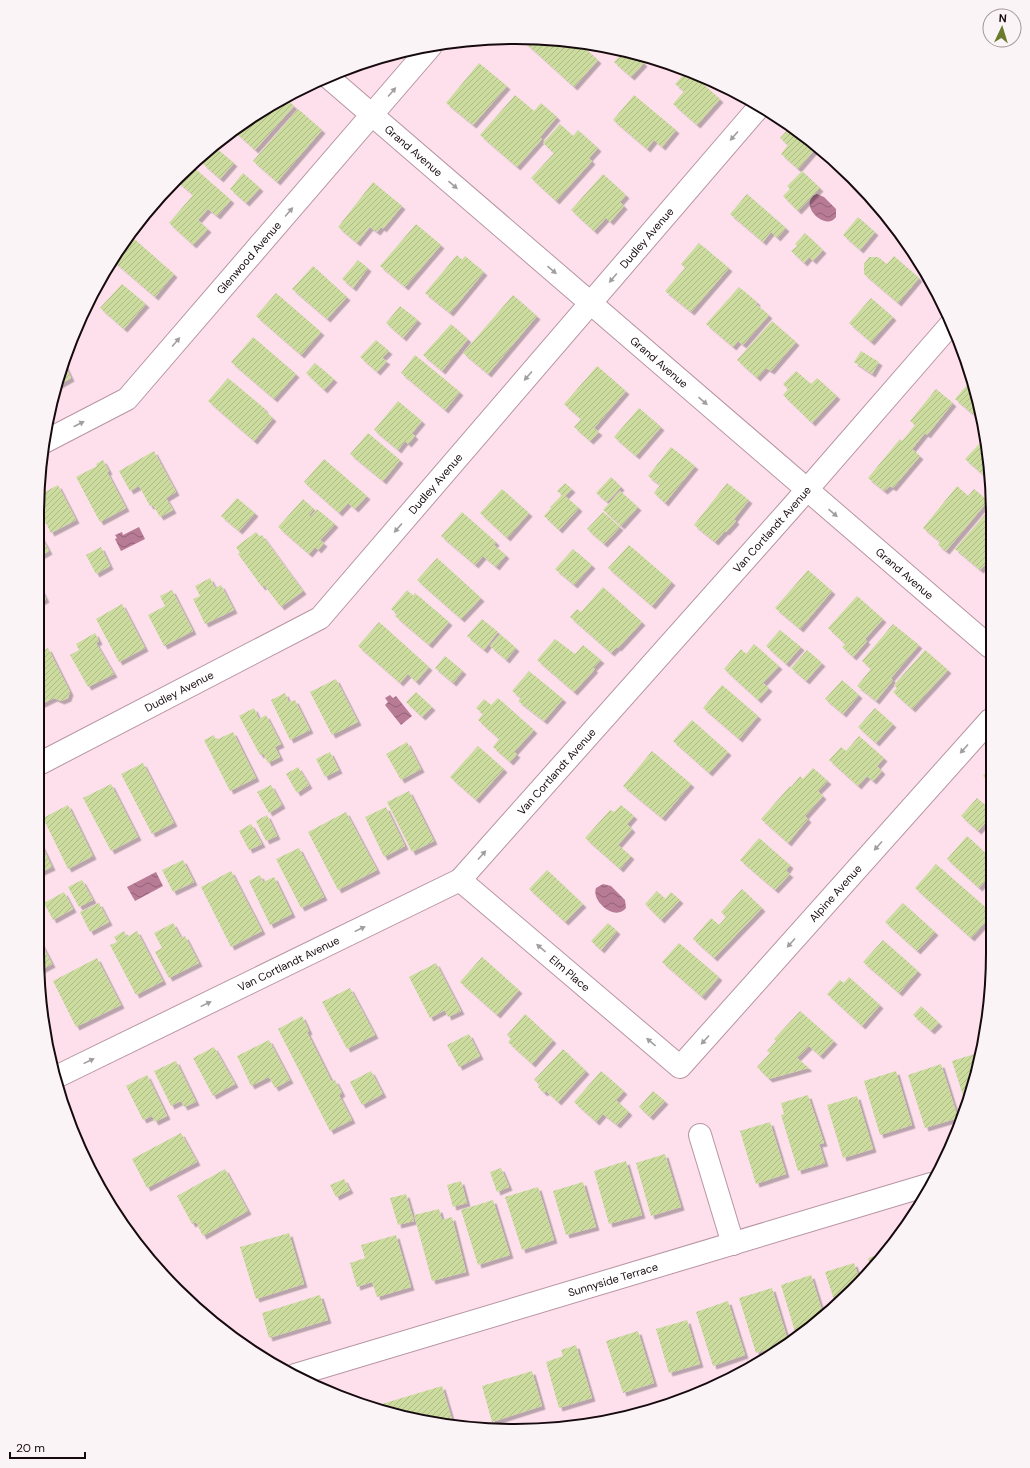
<svg xmlns="http://www.w3.org/2000/svg" width="1030" height="1468" font-family="'DM Sans',sans-serif">
<defs>
<pattern id="water-waves" width="16" height="10" patternUnits="userSpaceOnUse"><rect width="16" height="10" fill="#b77b95"/><path d="M0 5q4-4 8 0t8 0" fill="none" stroke="#946378"/></pattern>
<pattern id="building-hatch" width="6" height="6" patternUnits="userSpaceOnUse"><rect width="6" height="6" fill="#ccdc9f"/><path d="M-1 1l2-2M0 6l6-6M5 7l2-2" fill="none" stroke="#aebb88"/></pattern>
<filter id="shadow"><feDropShadow dx="3.5" dy="3.5" stdDeviation="0" flood-color="#0004"/></filter>
</defs>
<rect width="100%" height="100%" fill="#fde0eb"/>
<g fill="url(#water-waves)">
<path d="M817 194 824 197 836 209V217C825 233 796 202 817 194Z"/>
<path d="M139 527 145 539 121 551 115 539 117 538 115 535 122 532 123 535Z"/>
<path d="M390 695 393 698 396 696 412 716 401 725 385 705 388 702 385 698Z"/>
<path d="M156 872 163 886 135 901 127 887Z"/>
<path d="M603 884 611 886 625 900 626 908C615 922 591 901 596 888Z"/>
</g>
<g fill="url(#building-hatch)" filter="url(#shadow)">
<path d="M546 38 580 44 598 60 574 87 521 39Z"/>
<path d="M624 51 632 52 644 63 631 77 614 62Z"/>
<path d="M479 63 507 86 473 125 446 103Z"/>
<path d="M686 72 694 80 696 78 720 99 697 125 673 104 684 91 675 84Z"/>
<path d="M515 95 534 111 541 103 557 117 540 137 542 139 517 167 480 135Z"/>
<path d="M634 95 676 130 662 147 654 140 647 149 613 120Z"/>
<path d="M284 97 294 106 255 150 234 131 276 101Z"/>
<path d="M298 109 322 130 277 182 253 161Z"/>
<path d="M560 124 573 136 578 130 598 148 589 158 592 161 556 201 531 178 554 153 543 143Z"/>
<path d="M791 126 806 136 829 157 827 159 816 148 798 169 781 154 788 145 780 138Z"/>
<path d="M216 148 234 163 220 179 203 164Z"/>
<path d="M192 166 231 200 217 216 208 209 198 220 208 229 193 245 169 223 193 195 178 182Z"/>
<path d="M802 171 820 188 798 211 783 196 790 189 787 186Z"/>
<path d="M243 173 260 188 246 203 230 189Z"/>
<path d="M603 174 626 195 620 202 624 206 610 222 606 218 594 231 571 210Z"/>
<path d="M373 182 402 206 383 229 381 227 377 232 370 227 357 243 338 227Z"/>
<path d="M747 194 786 228 777 238 771 232 763 242 730 214Z"/>
<path d="M858 217 875 232 860 250 843 235Z"/>
<path d="M416 224 441 245 405 287 380 266Z"/>
<path d="M805 233 823 250 813 261 809 257 804 263 791 251 797 246 795 244Z"/>
<path d="M897 234 907 248 906 249 894 238Z"/>
<path d="M132 237 174 274 155 297 112 260Z"/>
<path d="M699 243 729 268 691 312 665 291 685 268 681 264Z"/>
<path d="M457 255 462 260 465 256 484 272 450 313 425 293Z"/>
<path d="M894 256 919 278 898 303 864 274V264L869 257H878L887 264Z"/>
<path d="M358 260 368 268 353 288 342 279Z"/>
<path d="M313 266 347 297 327 319 292 289Z"/>
<path d="M122 284 146 304 124 329 100 308Z"/>
<path d="M739 287 757 302 756 304 769 315 743 345 738 341 733 347 706 324Z"/>
<path d="M276 293 321 332 301 355 256 316Z"/>
<path d="M513 295 537 316 488 374 463 353Z"/>
<path d="M871 298 893 317 871 342 849 323Z"/>
<path d="M400 306 418 320 403 338 386 323Z"/>
<path d="M772 321 796 342 771 371 766 368 757 378 737 360Z"/>
<path d="M451 324 468 339 442 371 423 355Z"/>
<path d="M253 337 296 374 274 399 231 362Z"/>
<path d="M376 340 389 351 382 358 387 361 377 372 360 357Z"/>
<path d="M861 351 879 362 872 374 854 362Z"/>
<path d="M415 355 460 392 445 410 401 373Z"/>
<path d="M64 363 71 378 57 386Z"/>
<path d="M315 363 334 379 324 390 306 373Z"/>
<path d="M597 366 626 391 594 428 599 432 590 441 574 427 581 419 564 404Z"/>
<path d="M796 371 811 384 817 378 837 396 812 423 783 395 788 389 783 384Z"/>
<path d="M228 378 265 409 264 410 273 418 254 441 208 401Z"/>
<path d="M972 379 977 391 983 423 955 399Z"/>
<path d="M936 389 953 403 927 435 925 433 912 449 920 456 893 488 890 486 884 491 868 478 900 439 902 441 915 425 910 421Z"/>
<path d="M398 401 422 421 412 433 415 436 408 444 405 441 398 450 374 430Z"/>
<path d="M639 408 661 427 636 456 614 437Z"/>
<path d="M368 433 400 460 383 481 350 454Z"/>
<path d="M981 442 988 448 989 452 988 479 965 459Z"/>
<path d="M671 447 695 466 665 503 654 493 660 485 648 476Z"/>
<path d="M154 451 176 492 166 498 173 510 160 517 153 505 150 506 139 486 130 491 119 471Z"/>
<path d="M324 459 367 496 355 509 348 503 339 513 304 482Z"/>
<path d="M103 460 109 471 107 472 126 508 100 522 76 477 97 466 96 464Z"/>
<path d="M611 477 621 487 607 502 596 493Z"/>
<path d="M565 483 572 489 565 496 579 508 559 530 544 516 551 508 550 507 562 495 557 491Z"/>
<path d="M727 483 749 500 734 519 736 521 726 532 725 531 715 542 694 525Z"/>
<path d="M58 485 76 520 51 533 38 508 39 495Z"/>
<path d="M957 486 968 496 974 489 988 501 946 551 938 545 940 542 923 528Z"/>
<path d="M502 489 529 513 507 538 480 513Z"/>
<path d="M620 491 638 507 621 526 603 510Z"/>
<path d="M237 498 255 513 239 531 221 516Z"/>
<path d="M303 499 314 509 309 515 310 517 317 509 335 524 320 540 324 543 318 550 315 547 309 554 278 527Z"/>
<path d="M989 510 990 560 980 570 955 549Z"/>
<path d="M462 512 496 542 494 545 506 555 496 567 483 556 475 565 441 536Z"/>
<path d="M603 512 620 527 604 544 587 529Z"/>
<path d="M37 529 49 551 37 558Z"/>
<path d="M256 532 260 537 262 535 303 591 281 607 264 585 262 587 238 554 240 553 236 547Z"/>
<path d="M629 545 672 582 652 606 608 568Z"/>
<path d="M101 547 110 566 96 574 86 555Z"/>
<path d="M573 549 592 565 574 585 555 569Z"/>
<path d="M437 558 481 598 461 619 417 580Z"/>
<path d="M808 570 832 591 800 629 775 608Z"/>
<path d="M210 578 215 588 221 585 234 610 205 624 193 599 200 596 195 586Z"/>
<path d="M37 581 46 599 37 604Z"/>
<path d="M603 587 642 622 618 648 617 647 611 653 570 617 577 609 581 612Z"/>
<path d="M172 590 193 631 164 646 148 615 165 606 160 596Z"/>
<path d="M407 590 413 596 415 593 449 622 429 645 395 616 397 614 391 609Z"/>
<path d="M857 596 883 619 865 639 867 641 853 657 842 647 845 644 828 628Z"/>
<path d="M122 604 145 648 119 662 96 619Z"/>
<path d="M482 619 498 632 484 650 467 636Z"/>
<path d="M379 622 429 667 416 682 408 674 400 683 358 646Z"/>
<path d="M893 624 919 645 891 678 893 680 876 701 857 686 871 669 862 661Z"/>
<path d="M780 630 801 647 786 664 766 646Z"/>
<path d="M95 633 99 641 96 643 114 674 88 687 70 655 79 650 76 644Z"/>
<path d="M500 634 516 648 506 660 490 646Z"/>
<path d="M555 639 575 654 583 645 601 660 593 668 595 669 574 692 537 660Z"/>
<path d="M754 644 779 666 763 683 769 688 758 700 724 669 741 649 746 654Z"/>
<path d="M48 648 70 692 68 698 61 701 54 698 40 705 37 699V654Z"/>
<path d="M807 650 822 663 806 681 791 668Z"/>
<path d="M925 650 948 670 912 709 893 692 897 688 894 685Z"/>
<path d="M445 656 463 671 453 683 435 668Z"/>
<path d="M529 671 563 699 544 721 518 701 521 698 512 691Z"/>
<path d="M336 679 358 722 332 735 310 692Z"/>
<path d="M842 680 859 695 843 714 825 699Z"/>
<path d="M722 685 758 716 739 739 703 708Z"/>
<path d="M416 692 432 707 422 717 406 702Z"/>
<path d="M285 693 289 702 295 700 310 730 290 740 271 700Z"/>
<path d="M498 698 534 730 514 752 517 754 510 762 493 747 499 739 478 720 483 714 476 708 484 699 491 705Z"/>
<path d="M254 708 259 719 266 715 281 744 275 747 280 757 268 763 263 753 260 755 239 716Z"/>
<path d="M875 708 893 724 876 743 858 727Z"/>
<path d="M692 720 728 752 709 773 673 741Z"/>
<path d="M233 732 256 778 230 791 204 740 214 735 216 740Z"/>
<path d="M859 736 884 758 877 766 882 771 873 781 867 776 858 786 829 760 841 747 846 751Z"/>
<path d="M407 742 421 769 401 780 386 754Z"/>
<path d="M478 746 504 769 476 800 450 777Z"/>
<path d="M652 751 691 784 662 818 623 786Z"/>
<path d="M330 752 339 770 325 777 316 759Z"/>
<path d="M143 763 174 823 152 834 121 774Z"/>
<path d="M298 767 309 785 297 793 286 774Z"/>
<path d="M991 767V783L983 776Z"/>
<path d="M813 768 828 781 818 791 823 796 805 816 808 819 788 843 761 819 790 786 791 787 800 776 803 779Z"/>
<path d="M111 784 138 837 111 851 83 798Z"/>
<path d="M271 785 282 805 269 813 257 792Z"/>
<path d="M409 791 434 841 412 852 387 802Z"/>
<path d="M977 798 991 810V816L978 831 961 816Z"/>
<path d="M68 805 93 856 68 869 43 818Z"/>
<path d="M621 805 634 816 627 824 632 829 618 845 631 856 620 869 585 838 610 810 614 812Z"/>
<path d="M386 807 405 846 384 857 365 817Z"/>
<path d="M346 812 377 870 338 890 308 832Z"/>
<path d="M267 815 277 836 266 841 256 821Z"/>
<path d="M251 824 262 844 249 850 239 831Z"/>
<path d="M967 836 991 858V874L979 888 947 859Z"/>
<path d="M759 838 790 865 786 871 790 874 775 890 740 860Z"/>
<path d="M41 844 52 867 39 873 37 869V846Z"/>
<path d="M299 848 324 897 301 908 276 859Z"/>
<path d="M183 860 194 882 173 892 162 870Z"/>
<path d="M936 864 992 913V915L971 938 915 888Z"/>
<path d="M547 870 583 904 565 922 529 889Z"/>
<path d="M231 871 262 931 231 947 201 887Z"/>
<path d="M260 875 263 882 274 877 292 914 270 925 249 881Z"/>
<path d="M82 880 93 900 79 907 68 887Z"/>
<path d="M742 889 762 908 714 958 693 939 711 918 719 925 726 917 721 912Z"/>
<path d="M657 891 665 899 671 892 680 900 661 920 645 904Z"/>
<path d="M64 892 73 909 53 920 44 903Z"/>
<path d="M99 903 109 922 90 932 80 912Z"/>
<path d="M903 903 935 932 917 951 885 922Z"/>
<path d="M173 923 181 938 185 936 199 963 169 978 155 952 162 948 154 933Z"/>
<path d="M608 923 617 931 601 950 591 941Z"/>
<path d="M124 931 127 937 137 931 163 981 136 995 110 945 117 942 114 937Z"/>
<path d="M37 935 52 964 39 971 37 953Z"/>
<path d="M883 940 918 971 899 993 863 962Z"/>
<path d="M679 943 719 977 702 997 662 962Z"/>
<path d="M482 957 519 990 497 1015 460 982Z"/>
<path d="M97 958 121 1005 76 1027 53 981Z"/>
<path d="M436 963 461 1011 448 1017 445 1010 430 1018 409 977Z"/>
<path d="M849 977 880 1005 862 1026 827 994 840 980 844 983Z"/>
<path d="M350 988 375 1035 347 1049 322 1002Z"/>
<path d="M921 1006 939 1023 931 1031 913 1015Z"/>
<path d="M800 1011 834 1041 820 1056 809 1046 797 1058 809 1068 769 1079 757 1067 770 1053 767 1051 776 1041 774 1039Z"/>
<path d="M525 1014 553 1040 532 1064 508 1042 511 1039 507 1035Z"/>
<path d="M302 1016 309 1031 307 1032 332 1082 335 1080 342 1093 339 1095 352 1120 330 1131 278 1029Z"/>
<path d="M469 1034 480 1056 459 1067 447 1045Z"/>
<path d="M269 1040 290 1080 275 1088 269 1077 251 1086 237 1056Z"/>
<path d="M214 1047 235 1084 213 1096 193 1058Z"/>
<path d="M563 1049 586 1071 558 1102 546 1091 544 1093 538 1087 540 1085 534 1080Z"/>
<path d="M981 1052 977 1076 966 1105 952 1061Z"/>
<path d="M176 1061 196 1102 184 1107 181 1101 171 1106 154 1071Z"/>
<path d="M941 1064 958 1118 925 1128 908 1075Z"/>
<path d="M371 1071 383 1094 362 1105 350 1082Z"/>
<path d="M601 1071 624 1091 616 1100 629 1112 617 1125 603 1114 596 1122 574 1102Z"/>
<path d="M896 1071 912 1125 880 1135 864 1081Z"/>
<path d="M147 1075 167 1116 155 1122 152 1116 143 1120 126 1086Z"/>
<path d="M653 1091 665 1101 650 1117 639 1107Z"/>
<path d="M808 1095 824 1143 819 1144 825 1163 798 1171 781 1115 784 1114 781 1103Z"/>
<path d="M857 1096 873 1149 843 1158 827 1105Z"/>
<path d="M770 1122 786 1174 756 1184 740 1131Z"/>
<path d="M181 1133 197 1162 147 1188 132 1159Z"/>
<path d="M665 1154 681 1207 651 1216 636 1163Z"/>
<path d="M626 1161 642 1215 609 1224 594 1171Z"/>
<path d="M501 1168 509 1187 497 1192 490 1172Z"/>
<path d="M225 1169 248 1211 203 1236 196 1222 192 1224 177 1196Z"/>
<path d="M344 1179 350 1190 336 1197 330 1185Z"/>
<path d="M461 1181 467 1203 453 1207 447 1185Z"/>
<path d="M583 1182 596 1227 566 1235 553 1191Z"/>
<path d="M538 1187 554 1240 522 1250 505 1197Z"/>
<path d="M406 1194 414 1221 398 1225 390 1198Z"/>
<path d="M493 1200 510 1255 478 1265 461 1210Z"/>
<path d="M439 1209 442 1220 452 1217 466 1272 432 1281 414 1215Z"/>
<path d="M289 1233 304 1284 256 1299 240 1247Z"/>
<path d="M396 1235 411 1287 377 1297 372 1282 357 1287 350 1263 365 1258 361 1245Z"/>
<path d="M887 1252 871 1268 868 1258Z"/>
<path d="M854 1263 860 1281 836 1306 825 1272Z"/>
<path d="M811 1275 824 1317 796 1335 781 1285Z"/>
<path d="M772 1288 788 1341 781 1345 756 1353 739 1298Z"/>
<path d="M320 1295 328 1320 269 1338 262 1313Z"/>
<path d="M728 1301 745 1355 713 1366 696 1312Z"/>
<path d="M687 1320 700 1364 669 1373 656 1329Z"/>
<path d="M638 1331 654 1383 623 1393 606 1341Z"/>
<path d="M576 1345 592 1398 559 1408 546 1362 563 1356 561 1350Z"/>
<path d="M532 1371 542 1406 492 1422 482 1386Z"/>
<path d="M442 1386 453 1423 445 1425 375 1406Z"/>
</g>
<g fill="none" stroke-linecap="round" stroke-linejoin="round">
<defs>
<g id="street">
<path id="s1" d="M328 77 990 647"/>
<path id="s2" d="M44 442 127 399 431 46"/>
<path id="s3" d="M37 765 320 618 759 107"/>
<path id="s4" d="M460 880 680 1067 990 720"/>
<path id="s5" d="M54 1078 460 880 791 508 951 324"/>
<path d="M700 1135 733 1244"/>
<path id="s6" d="M295 1375 931 1184"/>
</g>
</defs>
<use href="#street" stroke="#b795a2" stroke-width="24"/>
<use href="#street" stroke="#fff" stroke-width="22"/>
</g>
<defs><path id="oneway-solid" d="M-6-.8H1V-3.2L6.5 0L1 3.2V.8H-6Z"/></defs>
<g fill="#a29d9f">
<use href="#oneway-solid" transform="translate(392 92) rotate(-49)"/>
<use href="#oneway-solid" transform="translate(734 136) rotate(131)"/>
<use href="#oneway-solid" transform="translate(453 185) rotate(41)"/>
<use href="#oneway-solid" transform="translate(289 212) rotate(-49)"/>
<use href="#oneway-solid" transform="translate(552 270) rotate(41)"/>
<use href="#oneway-solid" transform="translate(613 278) rotate(130)"/>
<use href="#oneway-solid" transform="translate(176 342) rotate(-49)"/>
<use href="#oneway-solid" transform="translate(528 376) rotate(131)"/>
<use href="#oneway-solid" transform="translate(703 401) rotate(41)"/>
<use href="#oneway-solid" transform="translate(79 424) rotate(-27)"/>
<use href="#oneway-solid" transform="translate(833 513) rotate(41)"/>
<use href="#oneway-solid" transform="translate(398 528) rotate(131)"/>
<use href="#oneway-solid" transform="translate(964 749) rotate(132)"/>
<use href="#oneway-solid" transform="translate(878 846) rotate(132)"/>
<use href="#oneway-solid" transform="translate(482 855) rotate(-48)"/>
<use href="#oneway-solid" transform="translate(360 929) rotate(-26)"/>
<use href="#oneway-solid" transform="translate(791 943) rotate(132)"/>
<use href="#oneway-solid" transform="translate(541 948) rotate(-140)"/>
<use href="#oneway-solid" transform="translate(206 1004) rotate(-26)"/>
<use href="#oneway-solid" transform="translate(705 1040) rotate(132)"/>
<use href="#oneway-solid" transform="translate(651 1042) rotate(-140)"/>
<use href="#oneway-solid" transform="translate(89 1061) rotate(-26)"/>
</g>
<g text-anchor="middle" dominant-baseline="central" stroke-width="3" stroke-linejoin="round" paint-order="stroke">
<g font-size="11" fill="#160a0f" stroke="#fbf4f6">
<text stroke="none"><textPath href="#s1" startOffset="113">Grand Avenue</textPath></text>
<text stroke="none"><textPath href="#s3" startOffset="820">Dudley Avenue</textPath></text>
<text stroke="none"><textPath href="#s2" startOffset="280">Glenwood Avenue</textPath></text>
<text stroke="none"><textPath href="#s1" startOffset="437">Grand Avenue</textPath></text>
<text stroke="none"><textPath href="#s3" startOffset="496">Dudley Avenue</textPath></text>
<text stroke="none"><textPath href="#s5" startOffset="921">Van Cortlandt Avenue</textPath></text>
<text stroke="none"><textPath href="#s1" startOffset="761">Grand Avenue</textPath></text>
<text stroke="none"><textPath href="#s3" startOffset="160">Dudley Avenue</textPath></text>
<text stroke="none"><textPath href="#s5" startOffset="597">Van Cortlandt Avenue</textPath></text>
<text stroke="none"><textPath href="#s4" startOffset="522">Alpine Avenue</textPath></text>
<text stroke="none"><textPath href="#s5" startOffset="261">Van Cortlandt Avenue</textPath></text>
<text stroke="none"><textPath href="#s4" startOffset="144">Elm Place</textPath></text>
<text stroke="none"><textPath href="#s6" startOffset="332">Sunnyside Terrace</textPath></text>
</g>
</g>
<path d="M0 0H1030V1468H0ZM515 44H515A471 471 0 0 1 986 515V953A471 471 0 0 1 515 1424H515A471 471 0 0 1 44 953V515A471 471 0 0 1 515 44Z" fill="#fbf4f6" fill-rule="evenodd"/>
<path fill="none" stroke="#160a0f" stroke-width="2" d="M515 44H515A471 471 0 0 1 986 515V953A471 471 0 0 1 515 1424H515A471 471 0 0 1 44 953V515A471 471 0 0 1 515 44Z"/>
<g transform="translate(1002 28) rotate(4)"><circle r="19" fill="#fbf4f6" stroke="#9f969a"/>
<path d="M0-3L7 15L0 10L-7 15Z" fill="#697b2a"/>
<text y="-6" font-size="11" font-weight="bold" text-anchor="middle" fill="#160a0f">N</text>
</g>
<path d="M10 1452v6h75v-6" fill="none" stroke="#160a0f" stroke-width="2"/>
<text x="16" y="1452" font-size="12" fill="#160a0f" stroke="#fbf4f6" stroke-width="3" paint-order="stroke">20 m</text>
</svg>
